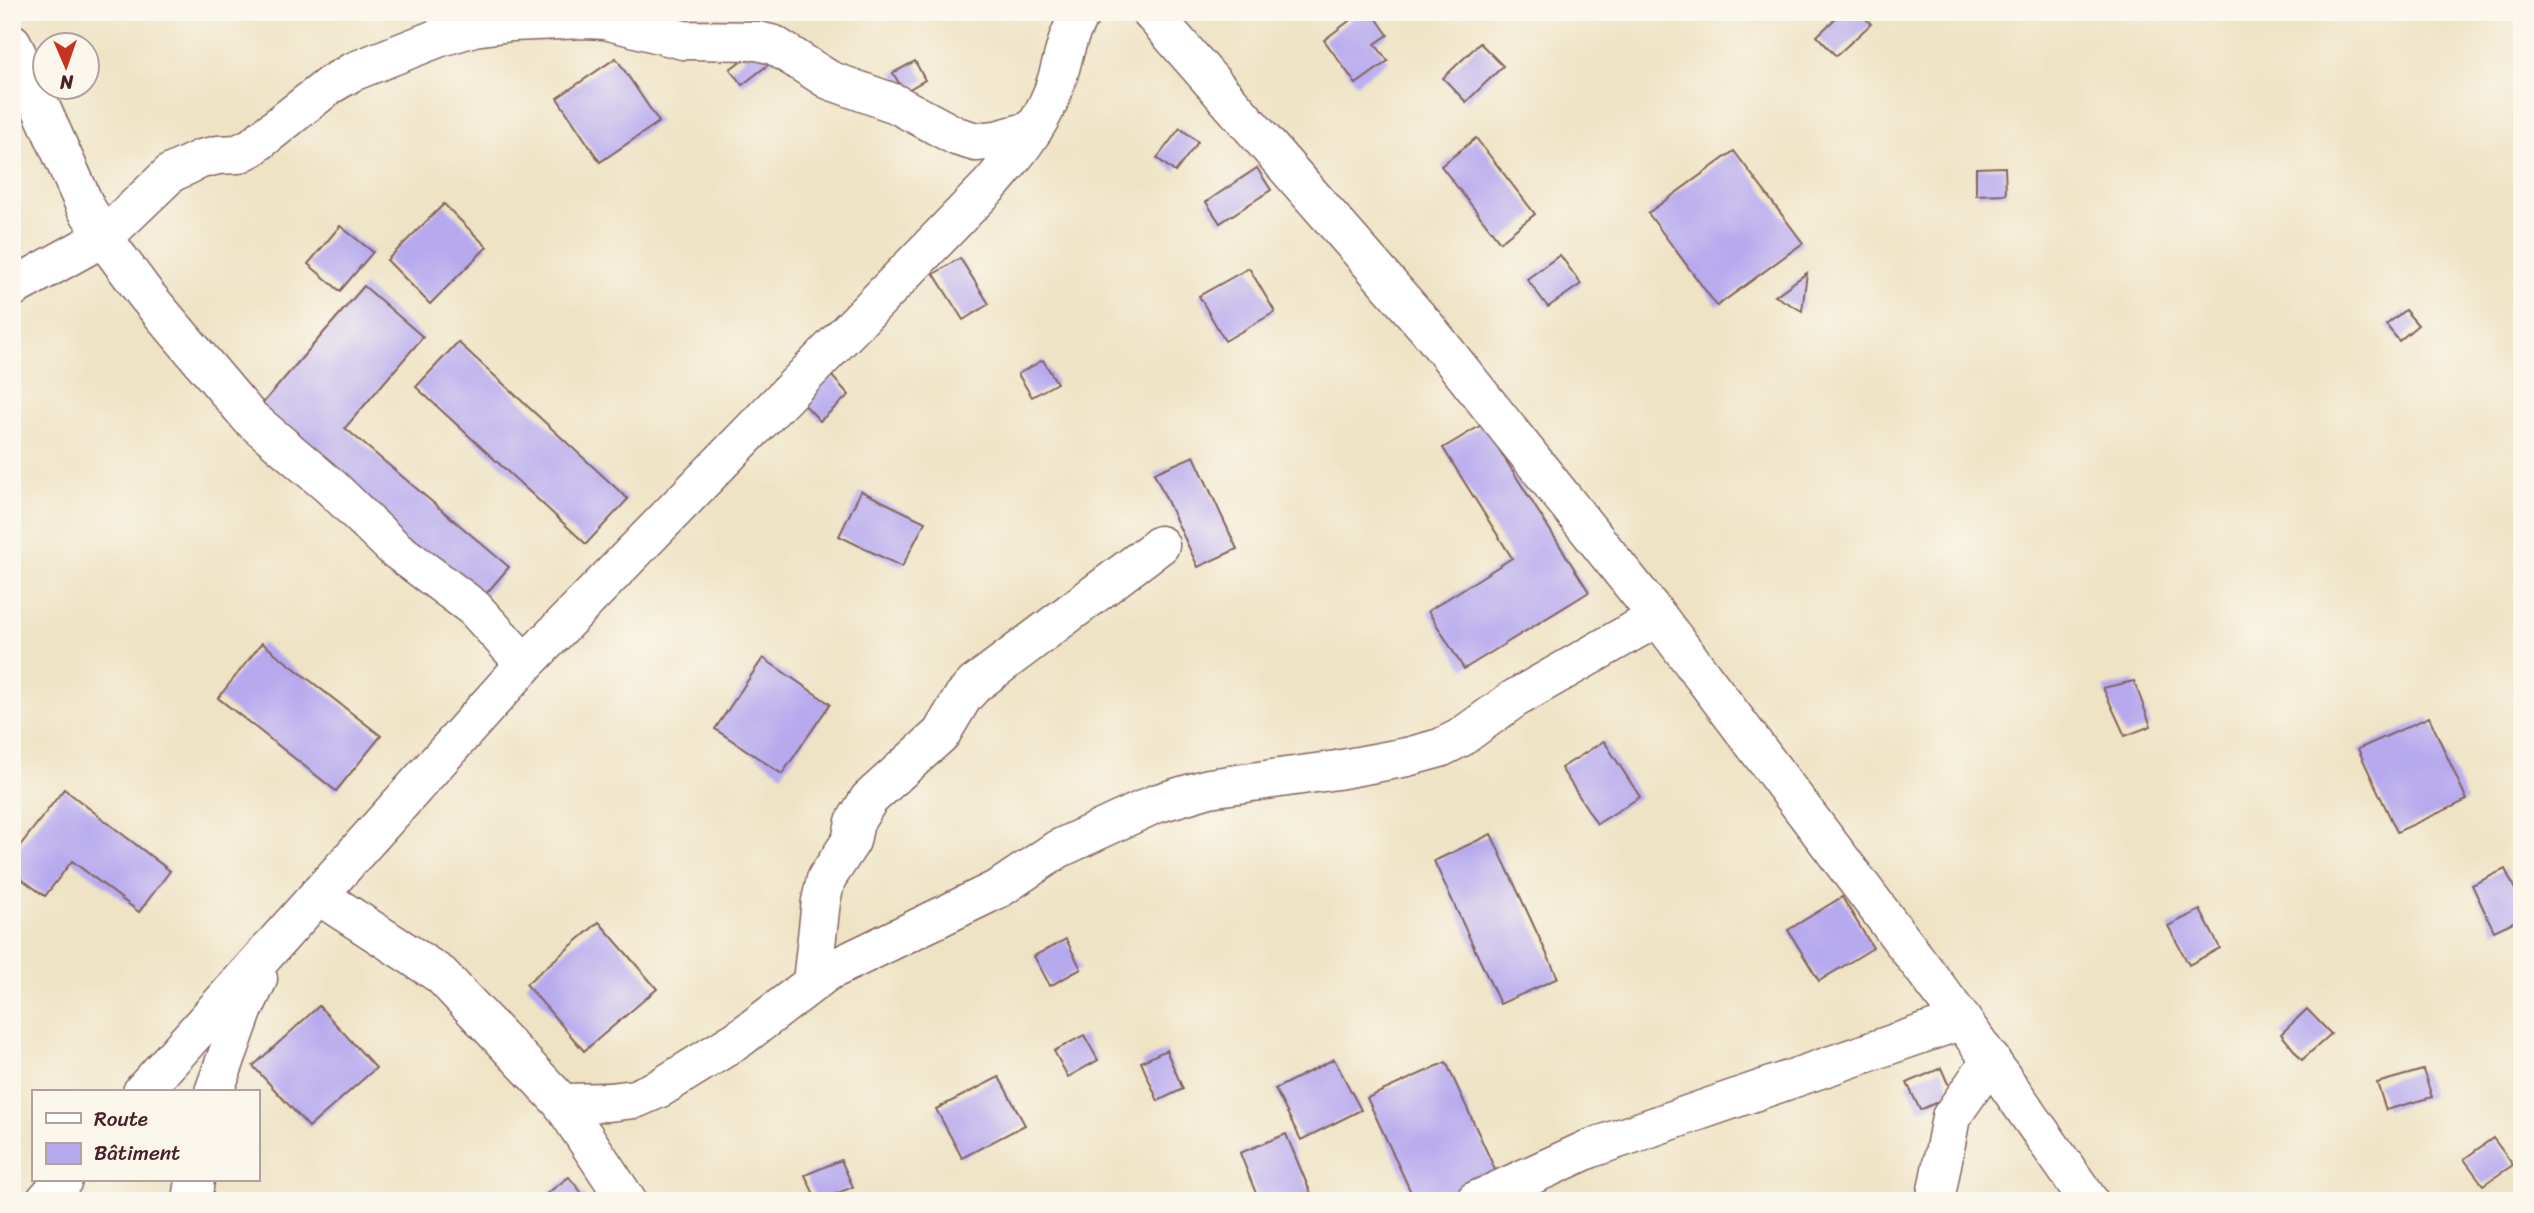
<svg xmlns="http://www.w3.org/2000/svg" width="2534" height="1213" font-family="Sriracha,sans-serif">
<rect width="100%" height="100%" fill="#fbf7ec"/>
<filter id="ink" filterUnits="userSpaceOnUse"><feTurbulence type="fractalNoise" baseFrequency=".0143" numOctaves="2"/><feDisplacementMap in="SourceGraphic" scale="14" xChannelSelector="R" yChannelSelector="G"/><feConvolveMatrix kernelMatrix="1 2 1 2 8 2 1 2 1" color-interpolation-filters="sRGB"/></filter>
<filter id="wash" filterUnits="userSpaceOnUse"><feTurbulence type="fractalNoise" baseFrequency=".00686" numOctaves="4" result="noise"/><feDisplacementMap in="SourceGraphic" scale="28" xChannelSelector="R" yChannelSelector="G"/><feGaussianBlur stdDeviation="1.57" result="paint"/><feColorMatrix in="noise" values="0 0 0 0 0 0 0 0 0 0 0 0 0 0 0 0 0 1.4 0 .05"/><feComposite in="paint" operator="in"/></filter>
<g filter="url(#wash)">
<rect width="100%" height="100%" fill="#eee3c4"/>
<g id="blocks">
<g fill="#b6a9ee">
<path d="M1361 12H1372L1388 35 1375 44 1388 61 1356 84 1324 40Z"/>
<path d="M1842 12H1860L1871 24 1836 56 1817 36Z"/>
<path d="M1480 43 1503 66 1466 102 1443 78Z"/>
<path d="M761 46 773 61 742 85 730 69Z"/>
<path d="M616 58 659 122 600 162 557 98Z"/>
<path d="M915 61 925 80 904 92 893 73Z"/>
<path d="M1180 128 1198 142 1175 172 1157 158Z"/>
<path d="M1476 138 1535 214 1500 242 1441 166Z"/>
<path d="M1734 151 1803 243 1717 306 1648 213Z"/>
<path d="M2005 167 2006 194 1976 195V168Z"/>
<path d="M1257 168 1271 190 1220 223 1206 202Z"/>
<path d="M444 204 487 247 430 304 387 260Z"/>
<path d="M340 226 373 252 340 291 308 264Z"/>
<path d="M1560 255 1581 284 1548 307 1527 279Z"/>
<path d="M960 258 989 304 963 320 934 274Z"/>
<path d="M1249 268 1275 312 1225 341 1199 296Z"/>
<path d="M1807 273 1802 311 1775 296Z"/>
<path d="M364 286 423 337 345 428 509 567 474 608 250 418Z"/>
<path d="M2405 310 2418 325 2399 341 2386 325Z"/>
<path d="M458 342 628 499 586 544 416 387Z"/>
<path d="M1043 360 1057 383 1032 397 1018 374Z"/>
<path d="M831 375 849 395 820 421 802 402Z"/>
<path d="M1483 424 1589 592 1464 669 1428 611 1512 558 1443 448Z"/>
<path d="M1194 456 1237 549 1198 567 1154 473Z"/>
<path d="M861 491 925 522 902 567 839 536Z"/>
<path d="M262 643 381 736 336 791 218 698Z"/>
<path d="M763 658 830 704 782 774 715 729Z"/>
<path d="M2134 681 2151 726 2125 736 2103 688Z"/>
<path d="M2429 717 2467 800 2397 832 2358 749Z"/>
<path d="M1604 741 1640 797 1597 824 1561 768Z"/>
<path d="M64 789 170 871 139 912 72 861 45 896 12 872V856Z"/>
<path d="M1491 834 1558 978 1500 1004 1434 861Z"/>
<path d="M2505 869 2522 904V918L2494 931 2472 885Z"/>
<path d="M1842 897 1873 948 1819 981 1788 930Z"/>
<path d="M2200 910 2220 948 2189 965 2168 926Z"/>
<path d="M599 922 657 989 584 1051 526 984Z"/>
<path d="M1066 939 1081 969 1050 986 1034 956Z"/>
<path d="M319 1006 376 1068 309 1127 253 1066Z"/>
<path d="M2307 1009 2331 1034 2302 1060 2281 1034Z"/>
<path d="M1084 1035 1098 1060 1068 1077 1054 1051Z"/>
<path d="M1166 1050 1183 1089 1158 1101 1141 1062Z"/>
<path d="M1334 1059 1361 1110 1301 1140 1275 1089Z"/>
<path d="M1446 1062 1498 1176 1444 1201H1415L1367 1098Z"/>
<path d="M1941 1068 1953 1095 1920 1110 1907 1083Z"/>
<path d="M2423 1070 2432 1097 2386 1110 2377 1083Z"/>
<path d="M999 1077 1025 1125 962 1158 936 1109Z"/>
<path d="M1286 1134 1314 1201H1259L1240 1153Z"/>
<path d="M2493 1138 2513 1165 2483 1185 2464 1159Z"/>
<path d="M841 1160 853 1187 817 1201 805 1175Z"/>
<path d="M569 1177 588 1201H537Z"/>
</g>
</g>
</g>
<g filter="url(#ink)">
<use href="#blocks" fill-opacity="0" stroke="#836461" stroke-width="2"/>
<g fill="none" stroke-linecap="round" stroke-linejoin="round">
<defs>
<g id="street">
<path d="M1151 12 1428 329 1658 617 1962 1020 2089 1201"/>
<path d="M12 43 86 208 114 252 146 295 250 418 331 487 395 549 474 608 525 664"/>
<path d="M12 288 104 237 171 173 201 159 218 155 238 154 252 147 330 85 352 72 438 38 474 27 511 22 585 19 605 20 683 40 758 41 774 45 829 80 896 104 956 136 976 142 996 140 1033 130"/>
<path d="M318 895 441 975 562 1103 627 1201"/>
<path d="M812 982 821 901 826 879 851 841 855 822 869 799 941 734 963 697 975 684 1160 545"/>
<path d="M142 1092 525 664 991 184C1015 156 1038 129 1052 94 1063 67 1064 37 1082 12"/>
<path d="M214 1092 243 1011 258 979"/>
<path d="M562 1103 609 1102 635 1099 660 1088 739 1039 827 972 1000 888 1058 849 1155 804 1209 788 1337 770 1407 757 1440 748 1460 738 1514 699 1658 617"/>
<path d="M45 1201 63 1180"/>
<path d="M192 1201 195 1180"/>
<path d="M1475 1201 1589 1149 1962 1020"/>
<path d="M1935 1201 1951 1117 1991 1060"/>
</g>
</defs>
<use href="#street" stroke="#836461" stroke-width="41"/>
<use href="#street" stroke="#fff" stroke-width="38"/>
</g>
</g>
<rect width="2534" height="1213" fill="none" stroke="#fbf7ec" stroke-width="42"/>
<rect x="32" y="1090" width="228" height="91" fill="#fbf7ec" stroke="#b4a19f" stroke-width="2"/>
<rect x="46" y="1113" width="35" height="10" fill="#ffffff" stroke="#b4a19f" stroke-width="2"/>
<text x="94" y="1126" font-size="21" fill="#4a1f2b">Route</text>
<rect x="46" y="1143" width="35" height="21" fill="#b6a9ee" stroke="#b4a19f" stroke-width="2"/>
<text x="94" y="1160" font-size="21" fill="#4a1f2b">Bâtiment</text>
<g transform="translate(66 66) rotate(178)"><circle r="33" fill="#fbf7ec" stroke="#b4a19f" stroke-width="2"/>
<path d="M0-5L12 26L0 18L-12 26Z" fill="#c8321e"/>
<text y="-10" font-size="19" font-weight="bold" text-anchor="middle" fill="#4a1f2b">N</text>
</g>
</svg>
